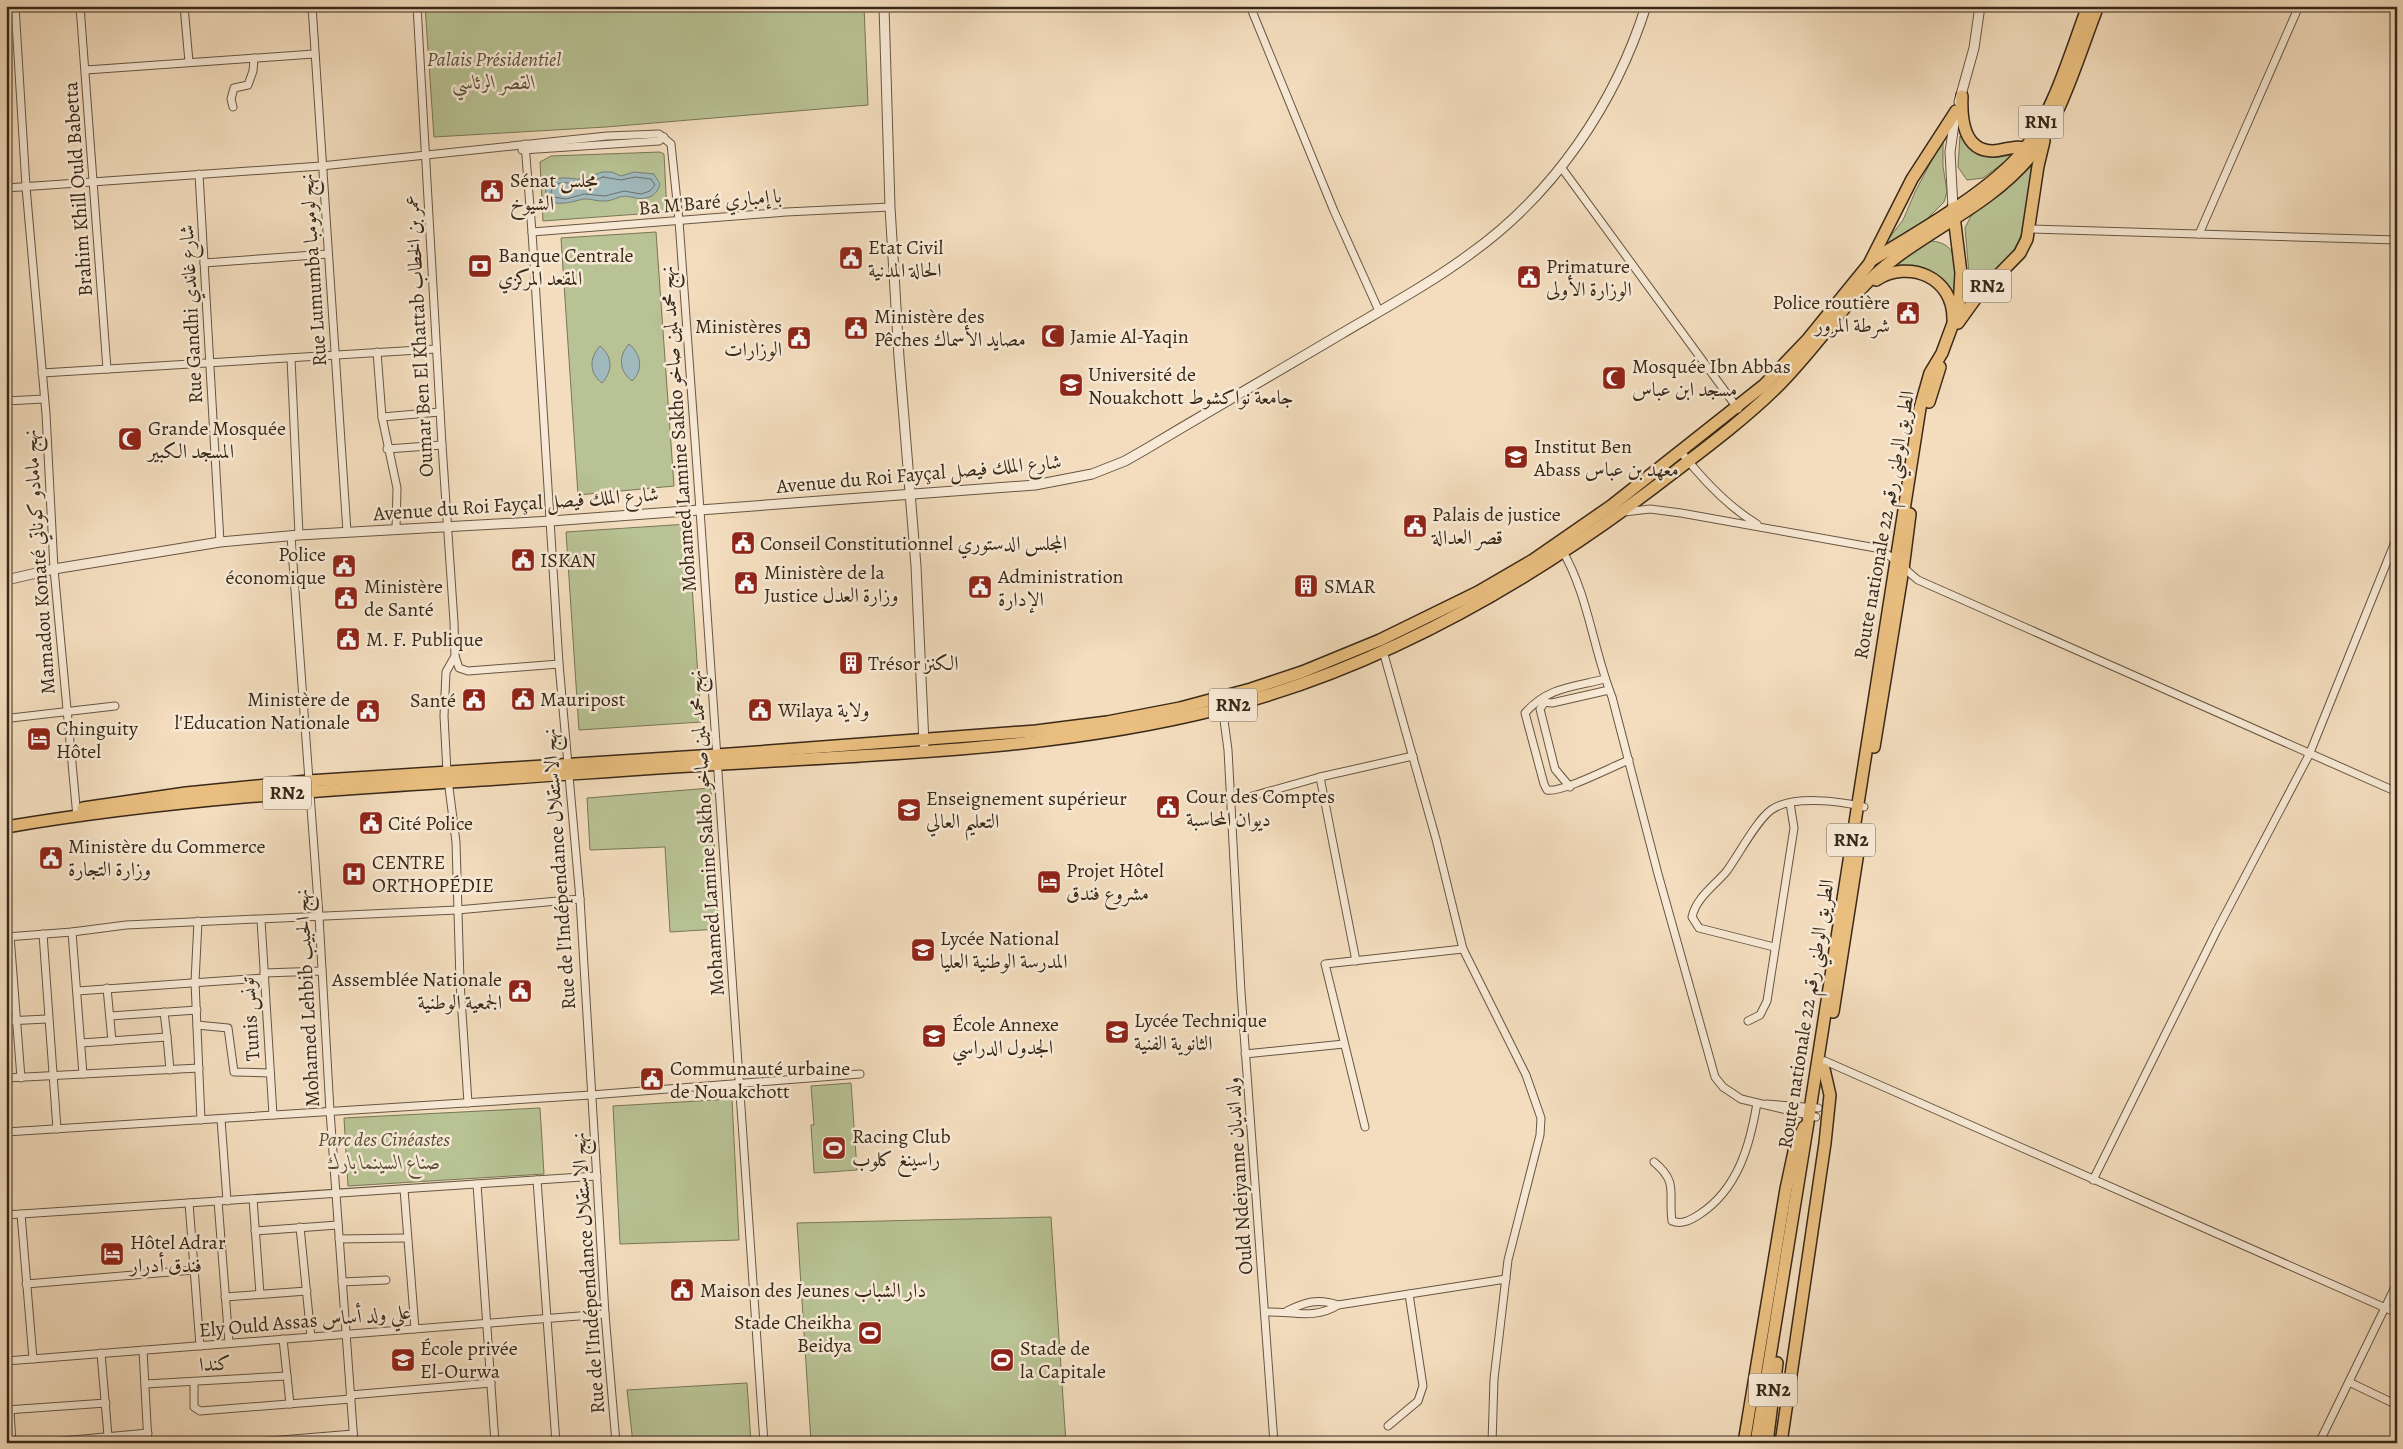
<svg xmlns="http://www.w3.org/2000/svg" width="2403" height="1449" font-family="Alegreya,Amiri,serif">
<rect width="100%" height="100%" fill="#f3ddbe"/>
<filter id="stains"><feTurbulence type="fractalNoise" baseFrequency=".004" numOctaves="4"/><feColorMatrix values="0 0 0 0 .2 0 0 0 0 .09 0 0 0 0 .02 0 0 0 .5 -.17"/></filter>
<radialGradient id="worn" r=".72"><stop offset=".6" stop-color="#630" stop-opacity="0"/><stop offset="1" stop-color="#630" stop-opacity=".3"/></radialGradient>
<g fill="#b8c294" stroke="#787656">
<path d="M425 6H864L868 105 606 127 434 137Z"/>
<path d="M1960 136C1975 157 1992 162 2016 153L1983 178 1967 180 1958 167Z"/>
<path d="M1943 139V166L1947 192 1944 202 1926 220 1883 246 1903 220 1915 192Z"/>
<path d="M660 152 664 154 667 212 543 221 540 162 551 156Z"/>
<path d="M2033 165 2023 230 2018 242 2011 255 1984 279 1967 302 1969 274 1965 228 1971 216Z"/>
<path d="M656 232 674 486 578 495 561 238Z"/>
<path d="M1930 241C1961 242 1958 272 1955 296 1946 281 1933 269 1915 266 1909 265 1902 266 1895 265Z"/>
<path d="M688 524 701 722 579 730 566 532Z"/>
<path d="M711 788 719 929 670 932 665 847 590 850 587 798Z"/>
<path d="M851 1083 857 1170 814 1173 811 1125H814L811 1086Z"/>
<path d="M732 1099 739 1240 620 1244 613 1106Z"/>
<path d="M540 1108 544 1174 348 1186 344 1118Z"/>
<path d="M1051 1217 1066 1443H912L909 1437 811 1442 797 1223Z"/>
<path d="M747 1383 751 1442 633 1443 627 1390Z"/>
</g>
<g fill="#a0b9bc" stroke="#767f7a">
<path d="M602 172H612L621 176 634 172 654 174 660 184C659 189 656 193 652 196 641 201 634 197 625 196 619 196 612 201 606 201 598 202 589 198 583 199 572 202 542 211 546 188 558 172 568 180 583 179 588 178 596 174 602 172Z"/>
<path d="M629 344C641 354 644 370 632 381 619 371 618 356 629 344Z"/>
<path d="M600 346C613 357 613 371 602 383 589 373 589 358 600 346Z"/>
</g>
<g fill="none" stroke-linecap="round" stroke-linejoin="round">
<path stroke="#6c716a" stroke-width="1" d="M603 177 621 180 635 177 651 179 655 185 650 191 641 194 624 191 605 196 584 194 566 199 554 197 551 192C556 177 572 185 583 184 590 183 597 179 603 177Z"/>
<defs>
<g id="minor">
<path d="M15 6 26 187 46 414 54 569 77 817"/>
<path d="M80 6 107 369"/>
<path d="M184 6 189 62"/>
<path d="M312 6 347 532"/>
<path d="M417 6 442 445 454 622 455 656 446 672 444 716 447 772 456 842 460 982 468 1103"/>
<path d="M1250 6 1334 211 1379 311"/>
<path d="M86 70 314 54"/>
<path d="M233 107 231 99 234 88 248 85 253 71 254 58"/>
<path d="M525 144 532 232 559 664 580 899 605 1314 616 1443"/>
<path d="M522 150 659 141 664 137"/>
<path d="M1561 167 1738 409"/>
<path d="M199 174 220 542"/>
<path d="M6 188 321 166 607 136 659 134 671 144 679 221 700 510 764 1443"/>
<path d="M2030 229 2397 240"/>
<path d="M532 232 786 212 890 207"/>
<path d="M2199 234 2299 6"/>
<path d="M204 263 328 254"/>
<path d="M377 352 382 417 397 488 396 529"/>
<path d="M291 358 299 535"/>
<path d="M42 373 436 349"/>
<path d="M6 401 44 399"/>
<path d="M382 417 440 412"/>
<path d="M387 449 442 445"/>
<path d="M1681 452C1703 480 1727 506 1757 524"/>
<path d="M1624 512 1650 509 1681 513 1876 548C1894 556 1904 569 1918 580L2397 792"/>
<path d="M291 536 319 916 330 1111 354 1443"/>
<path d="M1562 550C1588 594 1593 649 1612 697L1658 874 1715 1077 1723 1087 1741 1099 1816 1117"/>
<path d="M1383 651 1436 839 1463 949 1526 1075 1541 1118 1540 1135 1508 1260 1494 1379 1492 1443"/>
<path d="M455 656 459 668 468 671 559 664"/>
<path d="M1605 679C1573 687 1548 687 1525 713L1544 784 1547 790C1562 793 1611 767 1629 760"/>
<path d="M1542 702 1552 703 1609 690"/>
<path d="M1545 702 1540 709 1555 769 1570 787"/>
<path d="M1222 705 1228 750 1241 992 1274 1443"/>
<path d="M11 718 115 706"/>
<path d="M1320 777 1356 961"/>
<path d="M1249 797 1320 777 1413 756"/>
<path d="M261 920 273 1115"/>
<path d="M198 921 195 982 201 1120"/>
<path d="M72 932 83 1074"/>
<path d="M43 934 57 1129"/>
<path d="M10 936 21 1078"/>
<path d="M6 937 72 932 126 925 457 910 580 899"/>
<path d="M1774 947 1699 928 1692 917C1696 898 1714 886 1726 872 1738 856 1756 821 1771 810 1792 795 1840 801 1864 807"/>
<path d="M264 973 322 971"/>
<path d="M107 988 112 1041"/>
<path d="M77 991 264 978"/>
<path d="M164 1012 167 1037"/>
<path d="M110 1016 197 1010"/>
<path d="M6 1021 47 1019"/>
<path d="M1748 1021 1760 1015 1767 1001 1794 828 1790 803"/>
<path d="M197 1025 228 1028 234 1072 270 1073"/>
<path d="M81 1043 167 1037 170 1070"/>
<path d="M1245 1054 1344 1044"/>
<path d="M1825 1061 2397 1313"/>
<path d="M6 1078 199 1068"/>
<path d="M1766 1104 1818 1108"/>
<path d="M221 1119 227 1201"/>
<path d="M1365 1127 1325 964 1463 949"/>
<path d="M6 1132 591 1095 860 1074"/>
<path d="M1654 1162C1679 1183 1668 1192 1672 1221 1682 1225 1691 1220 1700 1214 1738 1189 1750 1145 1757 1103"/>
<path d="M537 1180 556 1443"/>
<path d="M2093 1180 2217 930 2309 755 2397 537"/>
<path d="M477 1184 495 1443"/>
<path d="M404 1189 415 1329"/>
<path d="M253 1199 260 1294"/>
<path d="M218 1201 229 1343"/>
<path d="M189 1203 200 1346"/>
<path d="M21 1214 33 1359"/>
<path d="M6 1215 597 1176"/>
<path d="M300 1227 311 1337"/>
<path d="M255 1231 338 1225"/>
<path d="M339 1239 406 1238"/>
<path d="M342 1282 386 1280"/>
<path d="M26 1284 194 1270"/>
<path d="M225 1297 307 1291"/>
<path d="M1287 1311C1305 1302 1318 1298 1338 1305"/>
<path d="M1265 1312C1291 1311 1315 1320 1338 1305L1506 1279"/>
<path d="M283 1339 290 1404"/>
<path d="M143 1350 148 1443"/>
<path d="M101 1353 108 1436"/>
<path d="M6 1361 605 1314"/>
<path d="M194 1382V1407L200 1411 351 1399"/>
<path d="M2349 1382 2397 1405"/>
<path d="M145 1384 287 1376"/>
<path d="M350 1395 491 1383"/>
<path d="M6 1410 106 1403"/>
<path d="M10 1410 12 1443"/>
<path d="M1388 1426 1418 1401 1423 1386 1409 1294"/>
<path d="M40 1443 148 1433"/>
<path d="M245 1443 353 1434"/>
<path d="M2319 1443 2397 1283"/>
</g>
<g id="tertiary">
<path d="M884 6 890 207 899 357 916 566 924 744"/>
<path d="M1959 102 1974 48 1980 6"/>
<path d="M1953 208 1950 152 1955 117"/>
<path d="M6 580 54 569 220 542 299 535 551 521 1035 485 1092 474 1125 461 1146 449C1211 410 1277 372 1341 334 1385 308 1429 284 1470 254 1554 194 1615 104 1646 6"/>
</g>
<g id="trunk">
<path d="M1962 96C1961 117 1963 151 1993 151 2003 151 2019 143 2028 150"/>
<path d="M1872 260C1915 234 1992 190 2023 151 2054 112 2070 53 2088 6"/>
<path d="M1876 280C1909 259 1954 277 1953 320"/>
<path d="M1958 323 1976 298 2020 253 2027 239 2038 166 2044 141"/>
<path d="M1929 402 1940 367"/>
<path d="M1874 747 1903 569 1910 514"/>
<path d="M83 808 186 793 308 781 716 755 1036 731 1107 722 1180 708 1251 689 1302 672 1380 640 1478 592 1533 560 1611 506 1764 385 1808 339 1869 264 1912 179 1956 111"/>
<path d="M6 827C164 800 323 790 482 780 574 774 665 767 757 762 911 753 1069 747 1219 709 1385 667 1539 577 1673 473 1707 447 1743 420 1774 390 1806 359 1831 323 1860 290 1908 236 1982 214 2029 158 2061 119 2079 54 2098 6"/>
<path d="M1833 1012 1858 852"/>
<path d="M1744 1443 1786 1189 1795 1147 1804 1127"/>
<path d="M1756 1443 1809 1116 1920 408 1930 373 1942 353 1959 307 1961 273 1953 208"/>
<path d="M1767 1443 1777 1363"/>
<path d="M1781 1443 1825 1143 1830 1095 1824 1069"/>
</g>
</defs>
<use href="#minor" stroke="#675642" stroke-width="9"/>
<use href="#tertiary" stroke="#675642" stroke-width="11"/>
<use href="#trunk" stroke="#382918" stroke-width="14"/>
<use href="#minor" stroke="#f7e9d5" stroke-width="7"/>
<use href="#tertiary" stroke="#f7e9d5" stroke-width="9"/>
<use href="#trunk" stroke="#eabe7f" stroke-width="11"/>
</g>
<defs>
<symbol id="civic-square" viewBox="-11 -11 22 22"><rect x="-9" y="-9" width="18" height="18" rx="4" fill="#8f2418" stroke="#f7e9d5"/><path d="M-.6-6.5H3V-4.5H.6V-3L4-1V1h2V6H-6V1h2V-1L-.6-3ZM-1.2 2.5V6h2.4V2.5Z" fill="#fff"/></symbol>
<symbol id="bank-square" viewBox="-11 -11 22 22"><rect x="-9" y="-9" width="18" height="18" rx="4" fill="#8f2418" stroke="#f7e9d5"/><path d="M-6-4H6V4H-6ZM0-2.3a2.3 2.3 0 1 0 0 4.6a2.3 2.3 0 1 0 0-4.6Z" fill="#fff"/></symbol>
<symbol id="mosque-square" viewBox="-11 -11 22 22"><rect x="-9" y="-9" width="18" height="18" rx="4" fill="#8f2418" stroke="#f7e9d5"/><path d="M3.5-4.9A6 6 0 1 0 3.5 4.9A5 5 0 1 1 3.5-4.9Z" fill="#fff"/></symbol>
<symbol id="university-square" viewBox="-11 -11 22 22"><rect x="-9" y="-9" width="18" height="18" rx="4" fill="#8f2418" stroke="#f7e9d5"/><path d="M0-5L7-2L0 1L-7-2ZM-4 1L0 2.5L4 1V4Q0 6-4 4Z" fill="#fff"/></symbol>
<symbol id="building-square" viewBox="-11 -11 22 22"><rect x="-9" y="-9" width="18" height="18" rx="4" fill="#8f2418" stroke="#f7e9d5"/><path d="M-4-6H4V6H1V3H-1V6H-4ZM-2.5-4.3h1.7v1.8h-1.7ZM.8-4.3h1.7v1.8H.8ZM-2.5-1h1.7V.8h-1.7ZM.8-1h1.7V.8H.8Z" fill="#fff"/></symbol>
<symbol id="hotel-square" viewBox="-11 -11 22 22"><rect x="-9" y="-9" width="18" height="18" rx="4" fill="#8f2418" stroke="#f7e9d5"/><path d="M-6-4.5h1.5V1H6V5H4.5V3h-9V5H-6ZM-4 0a1.8 1.8 0 1 1 3.6 0ZM.5 0V-2.5h3Q6-2.5 6 0Z" fill="#fff"/></symbol>
<symbol id="school-square" viewBox="-11 -11 22 22"><rect x="-9" y="-9" width="18" height="18" rx="4" fill="#8f2418" stroke="#f7e9d5"/><path d="M0-5L7-2L0 1L-7-2ZM-4 1L0 2.5L4 1V4Q0 6-4 4Z" fill="#fff"/></symbol>
<symbol id="hospital-square" viewBox="-11 -11 22 22"><rect x="-9" y="-9" width="18" height="18" rx="4" fill="#8f2418" stroke="#f7e9d5"/><path d="M-5-5h3v3.5h4V-5h3V5h-3V1.5h-4V5h-3Z" fill="#fff"/></symbol>
<symbol id="stadium-square" viewBox="-11 -11 22 22"><rect x="-9" y="-9" width="18" height="18" rx="4" fill="#8f2418" stroke="#f7e9d5"/><path d="M0-5a6.5 5 0 1 0 0 10a6.5 5 0 1 0 0-10ZM-3.5-1.8h7v3.6h-7Z" fill="#fff"/></symbol>
</defs>
<g fill-rule="evenodd">
<use href="#civic-square" x="478" y="177" width="28" height="28"/>
<use href="#civic-square" x="837" y="244" width="28" height="28"/>
<use href="#bank-square" x="466" y="252" width="28" height="28"/>
<use href="#civic-square" x="1515" y="263" width="28" height="28"/>
<use href="#civic-square" x="1894" y="299" width="28" height="28"/>
<use href="#civic-square" x="842" y="314" width="28" height="28"/>
<use href="#mosque-square" x="1039" y="322" width="28" height="28"/>
<use href="#civic-square" x="785" y="324" width="28" height="28"/>
<use href="#mosque-square" x="1600" y="364" width="28" height="28"/>
<use href="#university-square" x="1057" y="371" width="28" height="28"/>
<use href="#mosque-square" x="116" y="425" width="28" height="28"/>
<use href="#university-square" x="1502" y="443" width="28" height="28"/>
<use href="#civic-square" x="1401" y="512" width="28" height="28"/>
<use href="#civic-square" x="729" y="529" width="28" height="28"/>
<use href="#civic-square" x="509" y="546" width="28" height="28"/>
<use href="#civic-square" x="330" y="552" width="28" height="28"/>
<use href="#civic-square" x="732" y="569" width="28" height="28"/>
<use href="#building-square" x="1292" y="572" width="28" height="28"/>
<use href="#civic-square" x="966" y="573" width="28" height="28"/>
<use href="#civic-square" x="332" y="584" width="28" height="28"/>
<use href="#civic-square" x="334" y="625" width="28" height="28"/>
<use href="#building-square" x="837" y="649" width="28" height="28"/>
<use href="#civic-square" x="509" y="685" width="28" height="28"/>
<use href="#civic-square" x="460" y="686" width="28" height="28"/>
<use href="#civic-square" x="746" y="696" width="28" height="28"/>
<use href="#civic-square" x="354" y="697" width="28" height="28"/>
<use href="#hotel-square" x="25" y="725" width="28" height="28"/>
<use href="#civic-square" x="1154" y="793" width="28" height="28"/>
<use href="#school-square" x="895" y="796" width="28" height="28"/>
<use href="#civic-square" x="357" y="809" width="28" height="28"/>
<use href="#civic-square" x="37" y="844" width="28" height="28"/>
<use href="#hospital-square" x="340" y="860" width="28" height="28"/>
<use href="#hotel-square" x="1035" y="868" width="28" height="28"/>
<use href="#school-square" x="909" y="936" width="28" height="28"/>
<use href="#civic-square" x="506" y="977" width="28" height="28"/>
<use href="#university-square" x="1103" y="1018" width="28" height="28"/>
<use href="#school-square" x="920" y="1022" width="28" height="28"/>
<use href="#civic-square" x="638" y="1065" width="28" height="28"/>
<use href="#stadium-square" x="820" y="1134" width="28" height="28"/>
<use href="#hotel-square" x="98" y="1240" width="28" height="28"/>
<use href="#civic-square" x="668" y="1276" width="28" height="28"/>
<use href="#stadium-square" x="856" y="1319" width="28" height="28"/>
<use href="#school-square" x="389" y="1346" width="28" height="28"/>
<use href="#stadium-square" x="988" y="1346" width="28" height="28"/>
</g>
<g text-anchor="middle" dominant-baseline="central" stroke-width="5" stroke-linejoin="round" paint-order="stroke">
<g fill="#f7e9d5" stroke="#716351" stroke-width="1">
<rect x="2018.5" y="105.5" width="45" height="33" rx="4"/>
<rect x="1963" y="269.5" width="48" height="33" rx="4"/>
<rect x="1209" y="688.5" width="48" height="33" rx="4"/>
<rect x="263" y="776.5" width="48" height="33" rx="4"/>
<rect x="1827" y="823.5" width="48" height="33" rx="4"/>
<rect x="1749" y="1373.5" width="48" height="33" rx="4"/>
</g>
<g font-size="19" font-weight="bold" fill="#382918">
<text x="2041" y="122">RN1</text>
<text x="1987" y="286">RN2</text>
<text x="1233" y="705">RN2</text>
<text x="287" y="793">RN2</text>
<text x="1851" y="840">RN2</text>
<text x="1773" y="1390">RN2</text>
</g>
<g font-size="20" font-style="italic" fill="#584f37" stroke="#f7e9d5">
<text x="494" y="59">Palais Présidentiel<tspan x="494" dy="23">القصر الرئاسي</tspan></text>
<text x="384" y="1139">Parc des Cinéastes<tspan x="384" dy="23">صناع السينما بارك</tspan></text>
</g>
<g font-size="20" fill="#382918" stroke="#f7e9d5" text-anchor="start">
<text x="510" y="180">Sénat مجلس<tspan x="510" dy="23">الشيوخ</tspan></text>
<text x="868" y="247">Etat Civil<tspan x="868" dy="23">الحالة المدنية</tspan></text>
<text x="498" y="255">Banque Centrale<tspan x="498" dy="23">المقعد المركزي</tspan></text>
<text x="1546" y="266">Primature<tspan x="1546" dy="23">الوزارة الأولى</tspan></text>
<text x="1890" y="302" text-anchor="end">Police routière<tspan x="1890" dy="23">شرطة المرور</tspan></text>
<text x="874" y="316">Ministère des<tspan x="874" dy="23">Pêches مصايد الأسماك</tspan></text>
<text x="782" y="326" text-anchor="end">Ministères<tspan x="782" dy="23">الوزارات</tspan></text>
<text x="1070" y="336">Jamie Al-Yaqin</text>
<text x="1632" y="366">Mosquée Ibn Abbas<tspan x="1632" dy="23">مسجد ابن عباس</tspan></text>
<text x="1088" y="374">Université de<tspan x="1088" dy="23">Nouakchott جامعة نواكشوط</tspan></text>
<text x="148" y="428">Grande Mosquée<tspan x="148" dy="23">المسجد الكبير</tspan></text>
<text x="1534" y="446">Institut Ben<tspan x="1534" dy="23">Abass معهد بن عباس</tspan></text>
<text x="1432" y="514">Palais de justice<tspan x="1432" dy="23">قصر العدالة</tspan></text>
<text x="760" y="543">Conseil Constitutionnel المجلس الدستوري</text>
<text x="326" y="554" text-anchor="end">Police<tspan x="326" dy="23">économique</tspan></text>
<text x="540" y="560">ISKAN</text>
<text x="764" y="572">Ministère de la<tspan x="764" dy="23">Justice وزارة العدل</tspan></text>
<text x="998" y="576">Administration<tspan x="998" dy="23">الإدارة</tspan></text>
<text x="364" y="586">Ministère<tspan x="364" dy="23">de Santé</tspan></text>
<text x="1324" y="586">SMAR</text>
<text x="366" y="639">M. F. Publique</text>
<text x="868" y="663">Trésor الكنز</text>
<text x="350" y="699" text-anchor="end">Ministère de<tspan x="350" dy="23">l'Education Nationale</tspan></text>
<text x="540" y="699">Mauripost</text>
<text x="456" y="700" text-anchor="end">Santé</text>
<text x="778" y="710">Wilaya ولاية</text>
<text x="56" y="728">Chinguity<tspan x="56" dy="23">Hôtel</tspan></text>
<text x="1186" y="796">Cour des Comptes<tspan x="1186" dy="23">ديوان المحاسبة</tspan></text>
<text x="926" y="798">Enseignement supérieur<tspan x="926" dy="23">التعليم العالي</tspan></text>
<text x="388" y="823">Cité Police</text>
<text x="68" y="846">Ministère du Commerce<tspan x="68" dy="23">وزارة التجارة</tspan></text>
<text x="372" y="862">CENTRE<tspan x="372" dy="23">ORTHOPÉDIE</tspan></text>
<text x="1066" y="870">Projet Hôtel<tspan x="1066" dy="23">مشروع فندق</tspan></text>
<text x="940" y="938">Lycée National<tspan x="940" dy="23">المدرسة الوطنية العليا</tspan></text>
<text x="502" y="979" text-anchor="end">Assemblée Nationale<tspan x="502" dy="23">الجمعية الوطنية</tspan></text>
<text x="1134" y="1020">Lycée Technique<tspan x="1134" dy="23">الثانوية الفنية</tspan></text>
<text x="952" y="1024">École Annexe<tspan x="952" dy="23">الجدول الدراسي</tspan></text>
<text x="670" y="1068">Communauté urbaine<tspan x="670" dy="23">de Nouakchott</tspan></text>
<text x="852" y="1136">Racing Club<tspan x="852" dy="23">راسينغ كلوب</tspan></text>
<text x="130" y="1242">Hôtel Adrar<tspan x="130" dy="23">فندق أدرار</tspan></text>
<text x="700" y="1290">Maison des Jeunes دار الشباب</text>
<text x="852" y="1322" text-anchor="end">Stade Cheikha<tspan x="852" dy="23">Beidya</tspan></text>
<text x="420" y="1348">École privée<tspan x="420" dy="23">El-Ourwa</tspan></text>
<text x="1020" y="1348">Stade de<tspan x="1020" dy="23">la Capitale</tspan></text>
</g>
<g font-size="20" fill="#382918" stroke="#f7e9d5">
<text transform="translate(78 189) rotate(-94)">Brahim Khill Ould Babetta</text>
<text transform="translate(710 202) rotate(-5)">Ba M'Baré با إمباري</text>
<text transform="translate(313 270) rotate(-94)">Rue Lumumba نهج لومومبا</text>
<text transform="translate(191 314) rotate(-93)">Rue Gandhi شارع غاندي</text>
<text transform="translate(419 336) rotate(-93)">Oumar Ben El Khattab عمر بن الخطاب</text>
<text transform="translate(678 429) rotate(-94)">Mohamed Lamine Sakho نهج محمد لمين صاخو</text>
<text transform="translate(919 474) rotate(-5)">Avenue du Roi Fayçal شارع الملك فيصل</text>
<text transform="translate(516 504) rotate(-4)">Avenue du Roi Fayçal شارع الملك فيصل</text>
<text transform="translate(1884 525) rotate(-80)">Route nationale 22 الطريق الوطني رقم</text>
<text transform="translate(39 562) rotate(-94)">Mamadou Konaté نهج مامادو كوناتي</text>
<text transform="translate(706 833) rotate(-94)">Mohamed Lamine Sakho نهج محمد لمين صاخو</text>
<text transform="translate(559 869) rotate(-94)">Rue de l'Indépendance نهج الاستقلال</text>
<text transform="translate(307 998) rotate(-93)">Mohamed Lehbib نهج الحبيب</text>
<text transform="translate(1806 1014) rotate(-81)">Route nationale 22 الطريق الوطني رقم</text>
<text transform="translate(250 1019) rotate(-94)">Tunis تونس</text>
<text transform="translate(1239 1176) rotate(-94)">Ould Ndeiyanne ولد انديان</text>
<text transform="translate(588 1273) rotate(-94)">Rue de l'Indépendance نهج الاستقلال</text>
<text transform="translate(305 1321) rotate(-5)">Ely Ould Assas علي ولد أساس</text>
<text transform="translate(215 1364) rotate(-3)">كندا</text>
</g>
</g>
<rect width="2403" height="1449" fill="none" stroke="#f3ddbe" stroke-width="25"/>
<rect x="8" y="8" width="2388" height="1434" fill="none" stroke="#382918" stroke-width="2.5"/>
<rect x="12" y="12" width="2378" height="1424" fill="none" stroke="#382918"/>
<rect width="100%" height="100%" filter="url(#stains)"/>
<rect width="100%" height="100%" fill="url(#worn)"/>
</svg>
